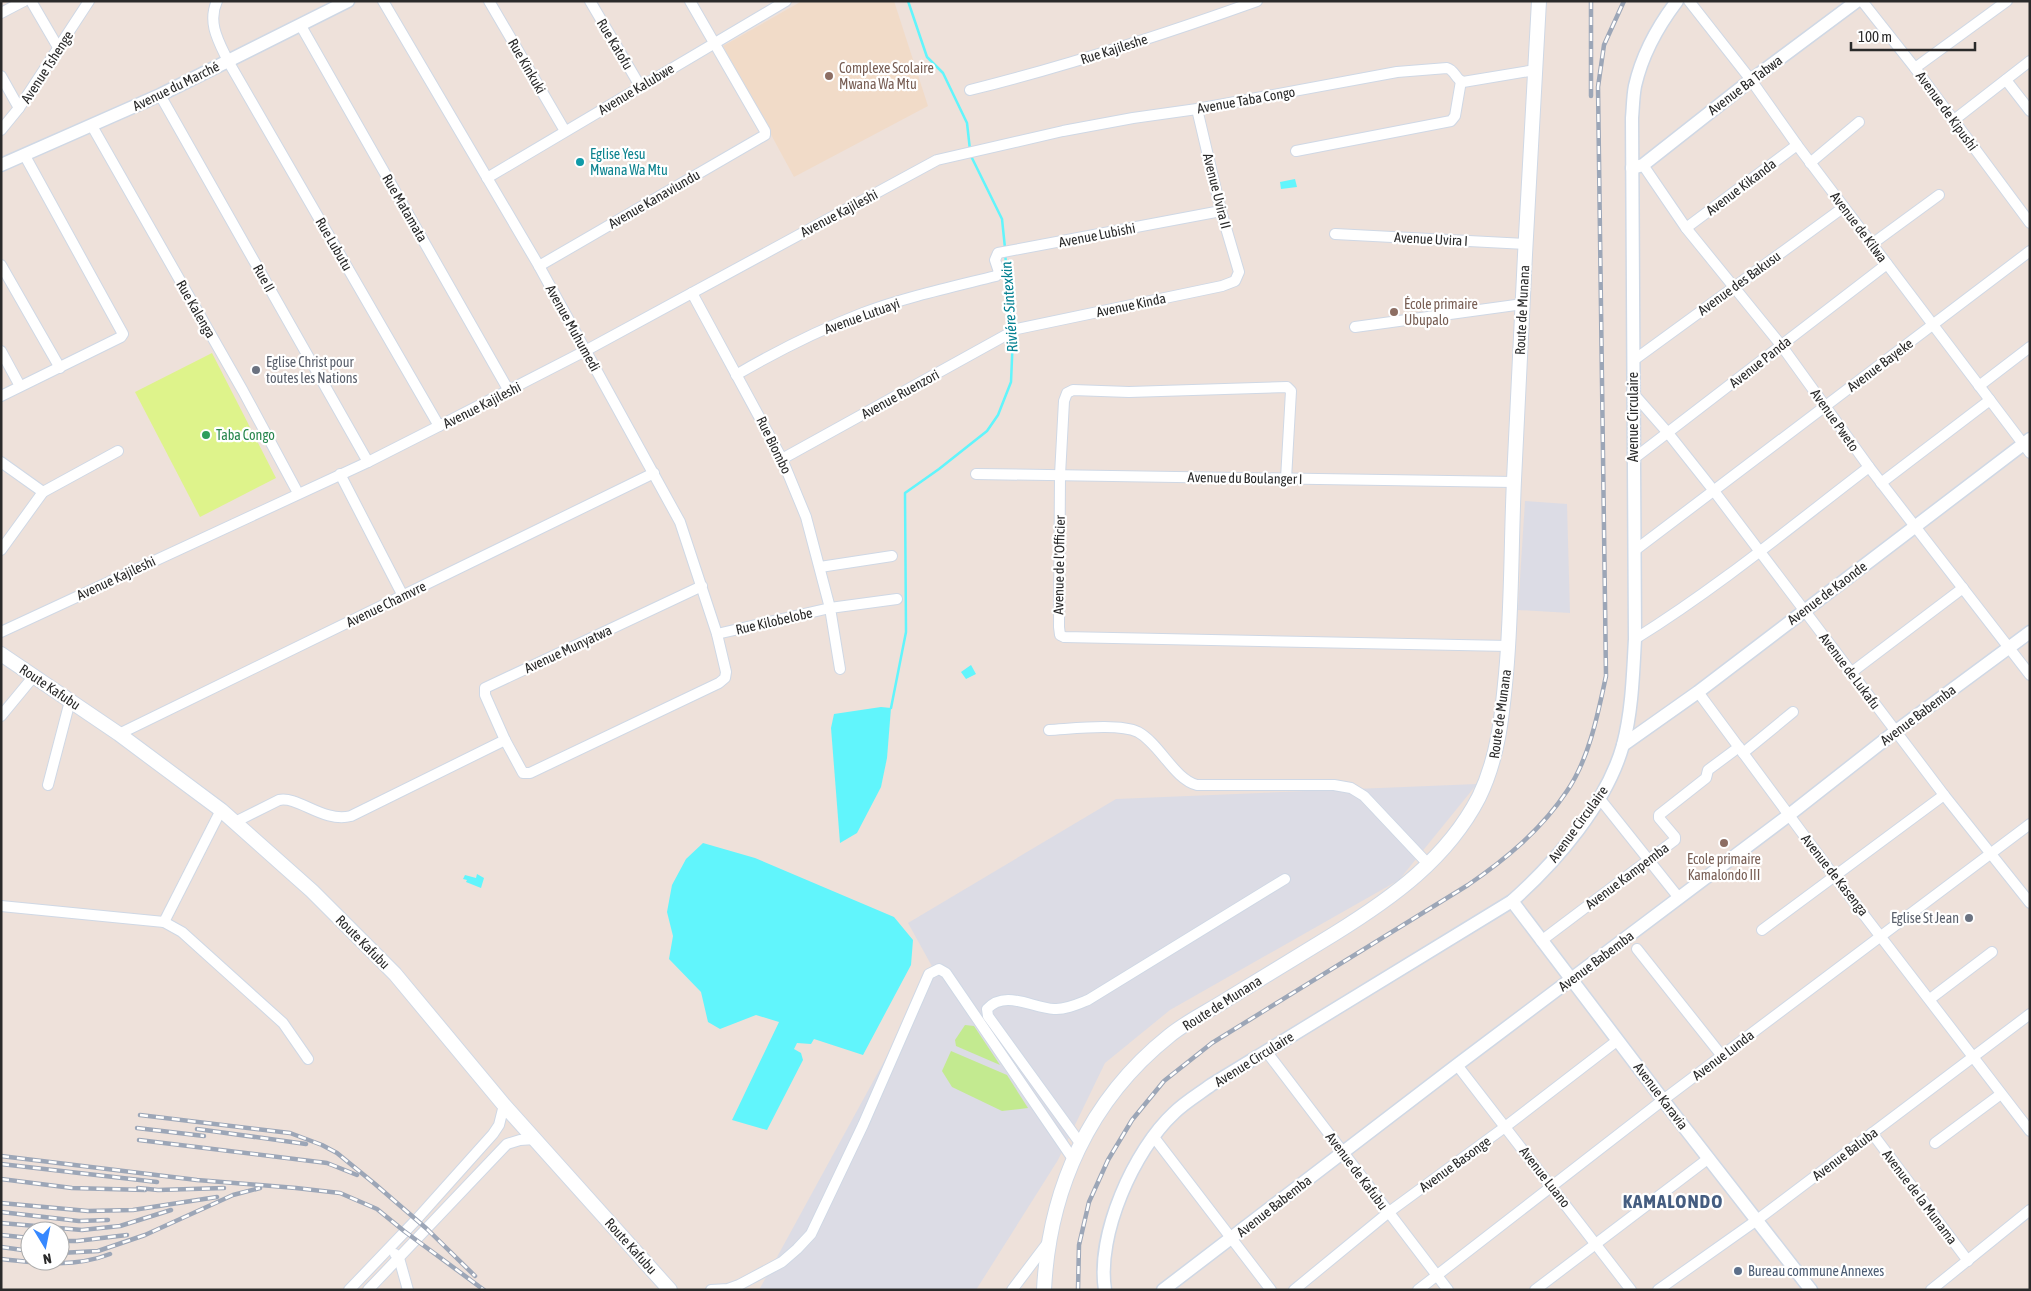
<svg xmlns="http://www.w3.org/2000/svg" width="2031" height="1291" font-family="'Asap Condensed',sans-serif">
<rect width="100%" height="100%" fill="#eee1da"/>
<g fill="#dcdce5">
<path d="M1525 501 1567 504 1570 613 1518 610Z"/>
<path d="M1477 784 1399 880 1170 1010 1105 1063 1058 1160 976 1290H759L934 970 908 923 1116 799Z"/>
</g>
<path fill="#f1dbc8" d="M802 1H894L928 106 794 177 723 46Z"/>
<g fill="#c3ea90">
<path d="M965 1025 974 1026 1000 1065 956 1046 955 1040Z"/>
<path d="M951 1051 1007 1075 1028 1108 1002 1111 952 1087 942 1071Z"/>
</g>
<path fill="#def38b" d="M212 353 276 478 200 517 135 392Z"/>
<g fill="#61f5fc">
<path d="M1295 179 1297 187 1281 189 1280 182Z"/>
<path d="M971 665 976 674 966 679 961 672Z"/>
<path d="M881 707 891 708 887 758 881 787 857 833 840 843 831 728 834 714Z"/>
<path d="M703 843 755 858 894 917 913 940 911 965 863 1055 814 1039 811 1044 797 1043 794 1049 801 1053 803 1060 767 1130 732 1120 779 1022 756 1015 720 1029 708 1022 701 992 669 959 673 936 667 912 672 885 686 859Z"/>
<path d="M477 874 484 878 481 888 466 882 467 880 463 879 465 875 476 878Z"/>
</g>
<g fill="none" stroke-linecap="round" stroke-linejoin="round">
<g stroke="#61f5fc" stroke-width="2.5">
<path d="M908 1 927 57 943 73 967 123 970 150"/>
<path d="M971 156 1002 219 1005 248"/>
<path d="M1005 253 1012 327"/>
<path d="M891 708 906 632 905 493 939 469 987 431 998 415 1011 382 1013 335"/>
</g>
<defs>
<g id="minor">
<path d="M31 1 59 49"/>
<path d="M217 1C207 23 219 42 228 61L439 426"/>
<path d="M383 1 539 266 680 522 717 634 726 672 725 678 719 683 530 773H523L505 740 485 695V688L702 586"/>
<path d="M489 1 565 131"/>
<path d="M590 1 640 86"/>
<path d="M1689 1 1751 80 1797 145 2030 453"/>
<path d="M1862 1 1915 68 2030 223"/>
<path d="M1 13 24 1"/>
<path d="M301 26 509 391"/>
<path d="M1915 68 2007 1"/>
<path d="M1 76 19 108"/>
<path d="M2006 80 2030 111"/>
<path d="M970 90C1067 66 1162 35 1257 1"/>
<path d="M160 95 368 462"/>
<path d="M1954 120 2030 61"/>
<path d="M92 126 243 391 298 493"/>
<path d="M1 130 19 108 89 1"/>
<path d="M1296 151 1451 121 1455 116 1461 81"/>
<path d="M1810 163 1859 122"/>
<path d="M1643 165 1686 228 1781 345 1869 467 2030 675"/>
<path d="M487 178 786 1"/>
<path d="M1686 228 1797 145"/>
<path d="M1335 234 1526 244"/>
<path d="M1872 244 1939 195"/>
<path d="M1 265 60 368"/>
<path d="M539 266 765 135V131L690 1"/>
<path d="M692 293 782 459 806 517 830 608 717 634"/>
<path d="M1355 327 1523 304"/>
<path d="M1 351 20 386"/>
<path d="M1634 360 1844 207"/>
<path d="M736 375C777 351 819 330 863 313 906 297 952 287 996 276L999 272 995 260 998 253 1221 211"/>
<path d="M1979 386 2030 347"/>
<path d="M1632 392 1668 433 1714 491 1944 795 2030 903"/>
<path d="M1 396 121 337 123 334 25 156"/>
<path d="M782 459 1017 329 1222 286 1235 281 1239 272 1221 211 1197 109"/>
<path d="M1632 460 1887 264"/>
<path d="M1 462 43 492"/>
<path d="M340 474 403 596"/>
<path d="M976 474 1514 482"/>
<path d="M1286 479 1291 391 1287 387 1129 392 1073 390 1067 393 1064 401 1060 475 1059 627 1060 635 1064 637 1509 646"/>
<path d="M1881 483 1990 400"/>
<path d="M1 550 43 492 118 451"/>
<path d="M1634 551 2030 251"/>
<path d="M820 567 892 556"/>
<path d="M1 632 368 462 439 426 585 351 937 160 1063 131 1133 118 1197 109 1397 72 1447 68C1455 70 1456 80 1463 82L1535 70"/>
<path d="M1635 639C1717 588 1792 526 1869 467"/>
<path d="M840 669 830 608 897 599"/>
<path d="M1852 672 1963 588"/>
<path d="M1698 692 1834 876 2030 1131"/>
<path d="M1 716 34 676"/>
<path d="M1049 730C1071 729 1119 723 1138 732 1160 744 1174 779 1197 785H1334L1351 788 1364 796 1429 865"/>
<path d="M119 734 654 473"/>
<path d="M1743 753 1793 712"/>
<path d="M48 785 70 701"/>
<path d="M1600 799 1679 898"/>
<path d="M235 822 279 800C299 796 323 823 351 816L505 740"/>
<path d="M1 906 164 922 182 932 283 1023 308 1059"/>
<path d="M164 922 221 810"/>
<path d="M1762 930 1944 795"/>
<path d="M1541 941 1675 840V837L1659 818V815L1706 778 1708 770 1739 747"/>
<path d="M1637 949 1722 1056"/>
<path d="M1930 999 1992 952"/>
<path d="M1266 1051 1448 1290"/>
<path d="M1457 1065 1631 1290"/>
<path d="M1872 1133 1968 1261"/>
<path d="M1153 1136 1271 1290"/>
<path d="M1080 1143 988 1016 987 1009C1005 989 1032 1008 1054 1009 1065 1010 1078 1004 1088 1000L1285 879"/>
<path d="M1935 1143 2001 1094"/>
<path d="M395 1254 399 1258 408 1290"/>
<path d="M349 1290 416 1220 493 1134 499 1125 504 1105"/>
<path d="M368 1290 507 1144 520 1140 535 1139"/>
<path d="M711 1290 728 1289 739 1285 782 1262 797 1249 811 1234 863 1125 929 974 939 969 946 973 1073 1159"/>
<path d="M1012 1290 1049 1241"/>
<path d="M1294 1290 1389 1212 1505 1127 1618 1040"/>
<path d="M1418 1290 1663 1100 2030 824"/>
<path d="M1535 1290 1709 1158"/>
<path d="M1658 1290 1757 1220 2030 1014"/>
<path d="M1931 1290 2030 1210"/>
</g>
<g id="tertiary">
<path d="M1 165 160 95 348 1"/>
<path d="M1632 168 1643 165 1751 80 1857 1"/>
<path d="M1623 745 1698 692 2030 439"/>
<path d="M1512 901 1663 1100 1811 1290"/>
<path d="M1105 1290C1096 1235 1134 1150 1174 1113 1185 1102 1199 1094 1211 1085L1512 901C1556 862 1607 803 1623 745 1632 711 1633 675 1635 639L1632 118C1633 107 1633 96 1635 86 1642 55 1658 26 1677 1"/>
<path d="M1163 1290 1457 1065 1789 815 1896 731 2030 632"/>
</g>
<g id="secondary">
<path d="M1 654 119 734 221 810 312 891 395 974 504 1105 670 1290"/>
<path d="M1044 1290C1049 1189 1089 1100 1169 1036 1186 1022 1207 1012 1226 1000 1262 978 1298 956 1334 934 1392 898 1447 859 1479 797 1498 758 1502 717 1506 674 1512 609 1511 544 1514 480 1521 320 1530 161 1539 1"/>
</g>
</defs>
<use href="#minor" stroke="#cfd8e5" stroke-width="12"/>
<use href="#tertiary" stroke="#cfd8e5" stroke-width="15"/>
<use href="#secondary" stroke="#cfd8e5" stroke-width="16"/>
<use href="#minor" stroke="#fff" stroke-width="10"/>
<use href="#tertiary" stroke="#fff" stroke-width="12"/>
<use href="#secondary" stroke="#fff" stroke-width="14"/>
<defs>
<g id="rail">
<path d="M1591 1V96"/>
<path d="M140 1115 290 1133 322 1145 337 1153 375 1184 427 1229 475 1276"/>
<path d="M137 1128 204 1136"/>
<path d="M197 1129 306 1144"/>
<path d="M139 1140 327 1163 357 1175"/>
<path d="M1 1156 197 1180 296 1188 340 1193 377 1209 404 1231 484 1290"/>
<path d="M1 1164 157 1182"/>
<path d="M1 1179 72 1188 145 1190"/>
<path d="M138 1188 158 1190 224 1188"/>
<path d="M1 1203 88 1211 133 1210 217 1197"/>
<path d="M1 1212 79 1221 108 1220"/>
<path d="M1 1223 82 1230 120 1226 171 1210"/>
<path d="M1 1235 30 1238"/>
<path d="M60 1241H77L127 1235"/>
<path d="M1 1247 30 1251"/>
<path d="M60 1253 98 1251 145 1235 233 1195 260 1188"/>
<path d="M1 1259C38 1263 74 1268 110 1254"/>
<path d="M1078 1290 1079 1245 1089 1202 1108 1160 1132 1120 1164 1081 1212 1043 1468 885C1506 859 1541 830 1567 791 1589 759 1598 714 1606 676L1598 87 1604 45 1624 1"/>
</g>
</defs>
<use href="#rail" stroke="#9ca6b7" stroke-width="4.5"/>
<use href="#rail" stroke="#fff" stroke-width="2.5" stroke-dasharray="8" stroke-linecap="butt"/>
</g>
<g fill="#8d6e63" stroke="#fff" stroke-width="2">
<circle cx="829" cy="76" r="5"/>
<circle cx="1394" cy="312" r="5"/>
<circle cx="1724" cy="843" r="5"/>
</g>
<circle fill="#0f9aa8" stroke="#fff" stroke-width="2" cx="580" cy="162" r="5"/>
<g fill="#6b7280" stroke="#fff" stroke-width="2">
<circle cx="256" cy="370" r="5"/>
<circle cx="1969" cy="918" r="5"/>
</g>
<circle fill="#2e9e5b" stroke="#fff" stroke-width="2" cx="206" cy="435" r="5"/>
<circle fill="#5c6f8a" stroke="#fff" stroke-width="2" cx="1738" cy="1271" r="5"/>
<g text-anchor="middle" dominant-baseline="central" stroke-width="4.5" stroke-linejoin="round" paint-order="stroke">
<g font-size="14" fill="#2a2a2a" stroke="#fff">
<text transform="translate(615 44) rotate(59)">Rue Katofu</text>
<text transform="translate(1114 49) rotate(-18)">Rue Kajileshe</text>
<text transform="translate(527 66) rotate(60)">Rue Kinkuki</text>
<text transform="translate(47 67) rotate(-57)">Avenue Tshenge</text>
<text transform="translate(1745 85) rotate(-37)">Avenue Ba Tabwa</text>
<text transform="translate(176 86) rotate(-26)">Avenue du Marché</text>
<text transform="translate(636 89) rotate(-31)">Avenue Kalubwe</text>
<text transform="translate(1246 100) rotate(-10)">Avenue Taba Congo</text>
<text transform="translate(1947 111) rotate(54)">Avenue de Kipushi</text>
<text transform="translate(1741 187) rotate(-37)">Avenue Kikanda</text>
<text transform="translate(1217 191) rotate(76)">Avenue Uvira II</text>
<text transform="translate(654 199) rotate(-30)">Avenue Kanaviundu</text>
<text transform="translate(405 208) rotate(60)">Rue Matamata</text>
<text transform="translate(839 213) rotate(-28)">Avenue Kajileshi</text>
<text transform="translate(1859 227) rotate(53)">Avenue de Kilwa</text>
<text transform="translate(1097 235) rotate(-11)">Avenue Lubishi</text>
<text transform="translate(1431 239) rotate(3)">Avenue Uvira I</text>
<text transform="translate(334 244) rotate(60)">Rue Lubutu</text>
<text transform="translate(264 278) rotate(61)">Rue II</text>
<text transform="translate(1739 283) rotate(-36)">Avenue des Bakusu</text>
<text transform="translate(1131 305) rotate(-12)">Avenue Kinda</text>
<text transform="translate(196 309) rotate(60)">Rue Kalenga</text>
<text transform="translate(1522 310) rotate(-87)">Route de Munana</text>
<text transform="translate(862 316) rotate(-20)">Avenue Lutuayi</text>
<text transform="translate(573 328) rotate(61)">Avenue Muhumedi</text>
<text transform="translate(1760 362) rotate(-38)">Avenue Panda</text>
<text transform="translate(1880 365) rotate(-37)">Avenue Bayeke</text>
<text transform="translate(900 394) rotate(-29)">Avenue Ruenzori</text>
<text transform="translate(482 405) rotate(-27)">Avenue Kajileshi</text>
<text transform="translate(1633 417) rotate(-90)">Avenue Circulaire</text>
<text transform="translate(1835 420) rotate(55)">Avenue Pweto</text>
<text transform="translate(774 445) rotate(64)">Rue Biombo</text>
<text transform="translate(1245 478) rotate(1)">Avenue du Boulanger I</text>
<text transform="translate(1059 565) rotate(-89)">Avenue de l'Officier</text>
<text transform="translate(116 578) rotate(-25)">Avenue Kajileshi</text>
<text transform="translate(1827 593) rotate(-37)">Avenue de Kaonde</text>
<text transform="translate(386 604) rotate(-26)">Avenue Chamvre</text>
<text transform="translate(774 621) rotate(-13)">Rue Kilobelobe</text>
<text transform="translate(568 649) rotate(-25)">Avenue Munyatwa</text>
<text transform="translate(1850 671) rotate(53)">Avenue de Lukafu</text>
<text transform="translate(50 687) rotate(34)">Route Kafubu</text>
<text transform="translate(1500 714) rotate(-82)">Route de Munana</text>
<text transform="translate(1918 715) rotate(-37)">Avenue Babemba</text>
<text transform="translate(1578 824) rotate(-54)">Avenue Circulaire</text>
<text transform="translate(1835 875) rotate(52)">Avenue de Kasenga</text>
<text transform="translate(1627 876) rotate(-37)">Avenue Kampemba</text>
<text transform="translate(363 942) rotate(45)">Route Kafubu</text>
<text transform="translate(1596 961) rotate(-37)">Avenue Babemba</text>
<text transform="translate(1222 1003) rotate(-32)">Route de Munana</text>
<text transform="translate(1723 1055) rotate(-37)">Avenue Lunda</text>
<text transform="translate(1254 1059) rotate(-32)">Avenue Circulaire</text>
<text transform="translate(1661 1096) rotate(53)">Avenue Karavia</text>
<text transform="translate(1845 1154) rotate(-37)">Avenue Baluba</text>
<text transform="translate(1455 1164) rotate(-36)">Avenue Basonge</text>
<text transform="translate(1357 1171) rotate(53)">Avenue de Kafubu</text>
<text transform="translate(1545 1177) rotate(52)">Avenue Luano</text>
<text transform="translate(1920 1197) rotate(53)">Avenue de la Munama</text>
<text transform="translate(1274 1206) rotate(-38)">Avenue Babemba</text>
<text transform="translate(631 1246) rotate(48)">Route Kafubu</text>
</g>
<g font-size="14" fill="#785e54" stroke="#fff" text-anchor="start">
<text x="839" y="68">Complexe Scolaire<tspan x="839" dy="16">Mwana Wa Mtu</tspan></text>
<text x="1404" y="304">École primaire<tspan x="1404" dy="16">Ubupalo</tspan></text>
<text x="1724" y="859" text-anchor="middle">Ecole primaire<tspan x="1724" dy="16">Kamalondo III</tspan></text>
</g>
<g font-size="14" fill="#0d838f" stroke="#fff" text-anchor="start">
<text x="590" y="154">Eglise Yesu<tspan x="590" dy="16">Mwana Wa Mtu</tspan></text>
</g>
<g font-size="14" fill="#5b616d" stroke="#fff" text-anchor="start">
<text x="266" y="362">Eglise Christ pour<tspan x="266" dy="16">toutes les Nations</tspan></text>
<text x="1959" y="918" text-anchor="end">Eglise St Jean</text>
</g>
<g font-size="14" fill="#27864d" stroke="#fff" text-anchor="start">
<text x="216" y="435">Taba Congo</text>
</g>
<g font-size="14" fill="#4e5e75" stroke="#fff" text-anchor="start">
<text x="1748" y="1271">Bureau commune Annexes</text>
</g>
<g font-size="15" font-style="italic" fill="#038091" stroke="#fff">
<text transform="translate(1009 307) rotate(-94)">Riviére Sintexkin</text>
</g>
<g font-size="19" font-weight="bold" letter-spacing="1" fill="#455d80" stroke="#fff">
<text x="1673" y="1201">KAMALONDO</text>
</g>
</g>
<rect width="2031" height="1291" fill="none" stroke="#2a2a2a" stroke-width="5"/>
<g transform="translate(45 1246) rotate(170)"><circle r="24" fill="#ffffff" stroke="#aaaaaa"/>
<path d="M0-4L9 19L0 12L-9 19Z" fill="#3688ff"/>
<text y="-8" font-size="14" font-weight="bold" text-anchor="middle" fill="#2a2a2a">N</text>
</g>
<path d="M1851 42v8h124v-8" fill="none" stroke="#2a2a2a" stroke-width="2.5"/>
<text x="1858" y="42" font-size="15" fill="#2a2a2a" stroke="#ffffff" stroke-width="4" paint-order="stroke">100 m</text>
</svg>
